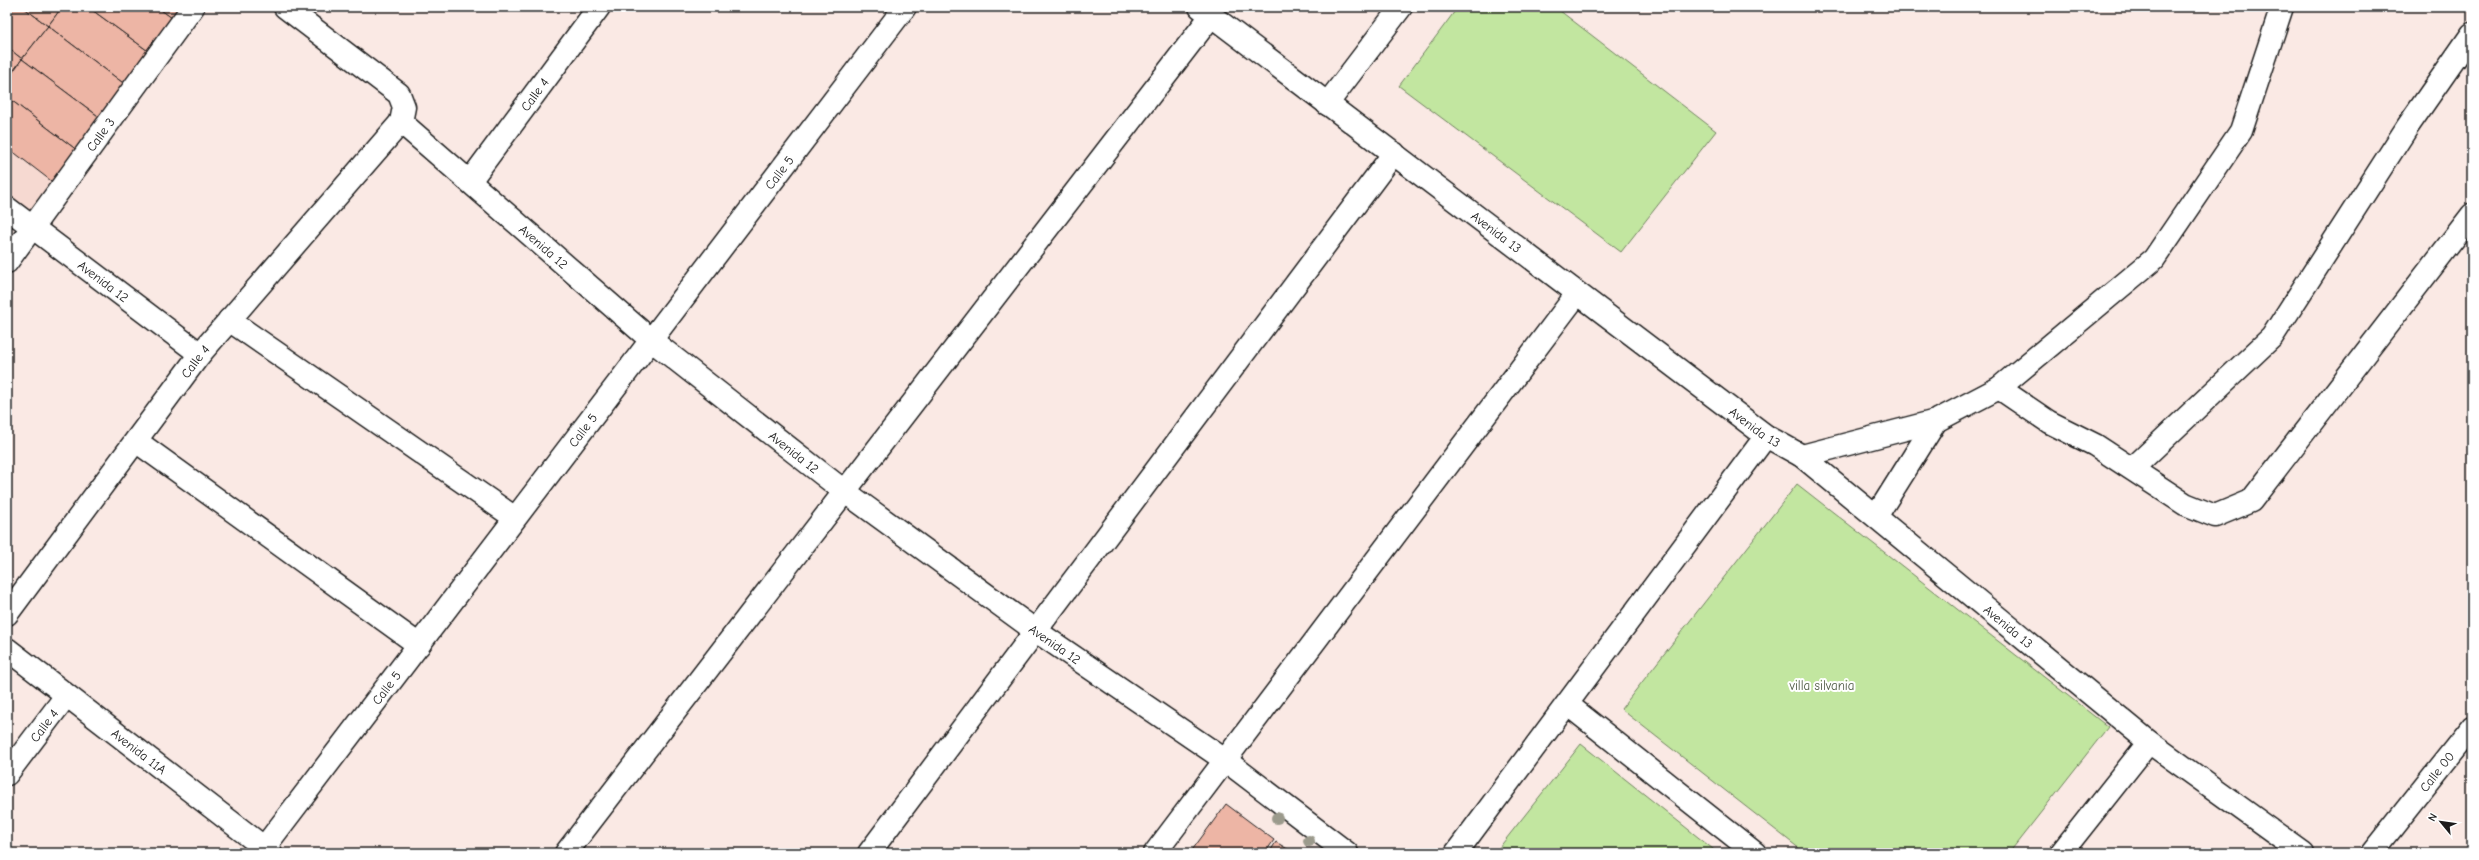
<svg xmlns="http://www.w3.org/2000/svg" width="2479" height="860" font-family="'Comic Neue',sans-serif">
<rect width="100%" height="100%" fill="#fae9e4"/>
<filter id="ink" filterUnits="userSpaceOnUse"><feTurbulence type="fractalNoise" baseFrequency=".025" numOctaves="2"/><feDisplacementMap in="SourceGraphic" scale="8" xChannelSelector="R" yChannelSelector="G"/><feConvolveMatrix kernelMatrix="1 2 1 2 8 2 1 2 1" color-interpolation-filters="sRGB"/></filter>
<g filter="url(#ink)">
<path fill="#f6d9d1" d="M7 147 59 187 31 224 7 206Z"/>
<g fill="#c2e6a0" stroke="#6f815e">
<path d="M1458 7H1555L1716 131 1621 252 1399 86Z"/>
<path d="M1797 484 2108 727 2009 853H1805L1621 709Z"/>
<path d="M1581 744 1718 853H1495Z"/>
</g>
<g fill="#edb5a5" stroke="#1c1c1c">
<path d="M7 7H23L48 26 22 59 7 47Z"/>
<path d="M23 7H62L48 26Z"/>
<path d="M62 7H88L155 56 131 89 48 26Z"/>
<path d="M88 7H157L179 23 155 56Z"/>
<path d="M157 7H191L179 23Z"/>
<path d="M48 26 131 89 106 122 22 59Z"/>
<path d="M7 47 22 59 7 80Z"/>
<path d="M22 59 106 122 82 154 7 97V80Z"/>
<path d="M7 97 82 154 59 187 7 147Z"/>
<path d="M1226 804 1274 840 1265 853H1190Z"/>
<path d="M1276 842 1294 853H1269Z"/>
</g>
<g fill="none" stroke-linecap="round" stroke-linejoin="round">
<defs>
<g id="minor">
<path id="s1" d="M285 7 399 94 404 107 401 122 651 340 844 491 1036 631 1225 760 1347 853"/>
<path id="s2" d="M1200 7 1766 436 1802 456 2149 742 2303 853"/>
<path d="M1327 104 1401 7"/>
<path id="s3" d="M470 181 599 7"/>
<path id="s4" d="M7 208 200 354"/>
<path id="s5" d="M7 262 193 7"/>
<path d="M229 320 515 518"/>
<path d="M1999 388 2049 422 2095 445 2185 504 2215 516 2251 501 2472 215"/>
<path d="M136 441 419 645"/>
<path d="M1802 456 1936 421 1999 388 2154 259 2241 131 2282 7"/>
<path d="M2133 468 2272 337 2408 126 2472 34"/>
<path d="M1877 515 1936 421"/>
<path id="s6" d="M7 614 200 354 401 122"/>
<path id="s7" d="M7 649 271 853"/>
<path d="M1567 704 1755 853"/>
<path id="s8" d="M7 774 66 696"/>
<path id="s9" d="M260 853 905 7"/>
<path d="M566 853 1211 16"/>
<path d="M869 853 1394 153"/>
<path d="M1155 853 1577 294"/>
<path d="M1456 853 1766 436"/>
<path d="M2061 853 2149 742"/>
<path id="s10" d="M2372 853 2472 727"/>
</g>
</defs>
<use href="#minor" stroke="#1c1c1c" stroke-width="25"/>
<use href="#minor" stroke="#fff" stroke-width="22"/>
</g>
<g fill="#9b9a8c">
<circle cx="1277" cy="818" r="6"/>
<circle cx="1309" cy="841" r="6"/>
</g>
</g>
<g text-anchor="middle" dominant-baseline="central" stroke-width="4" stroke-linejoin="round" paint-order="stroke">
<g font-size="13" fill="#1c1c1c" stroke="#fff">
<text stroke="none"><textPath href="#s3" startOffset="108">Calle 4</textPath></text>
<text stroke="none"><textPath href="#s5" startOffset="158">Calle 3</textPath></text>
<text stroke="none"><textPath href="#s9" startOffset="856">Calle 5</textPath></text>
<text stroke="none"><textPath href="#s2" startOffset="372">Avenida 13</textPath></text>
<text stroke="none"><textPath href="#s1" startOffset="362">Avenida 12</textPath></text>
<text stroke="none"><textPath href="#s4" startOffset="121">Avenida 12</textPath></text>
<text stroke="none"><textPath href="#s6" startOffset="315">Calle 4</textPath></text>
<text stroke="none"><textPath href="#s2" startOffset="696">Avenida 13</textPath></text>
<text stroke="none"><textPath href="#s9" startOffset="532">Calle 5</textPath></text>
<text stroke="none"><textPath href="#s1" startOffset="686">Avenida 12</textPath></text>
<text stroke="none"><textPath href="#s2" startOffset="1019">Avenida 13</textPath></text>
<text stroke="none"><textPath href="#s1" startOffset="1010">Avenida 12</textPath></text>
<text stroke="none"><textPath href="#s9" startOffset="208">Calle 5</textPath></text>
<text stroke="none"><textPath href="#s8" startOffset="61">Calle 4</textPath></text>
<text stroke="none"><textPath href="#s7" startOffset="167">Avenida 11A</textPath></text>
<text stroke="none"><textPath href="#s10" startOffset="104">Calle 00</textPath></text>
</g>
<g font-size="13" fill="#4e5944" stroke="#fff">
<text x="1822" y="685">villa silvania</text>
</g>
</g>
<rect width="2479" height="860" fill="none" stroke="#fff" stroke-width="24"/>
<rect x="12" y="12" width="2455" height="836" fill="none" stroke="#1c1c1c" stroke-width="1.5" filter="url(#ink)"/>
<g transform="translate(2441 822) rotate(299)" stroke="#ffffff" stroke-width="3" paint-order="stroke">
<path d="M0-3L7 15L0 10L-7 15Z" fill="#1c1c1c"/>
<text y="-6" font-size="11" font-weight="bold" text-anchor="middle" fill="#1c1c1c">N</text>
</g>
</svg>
